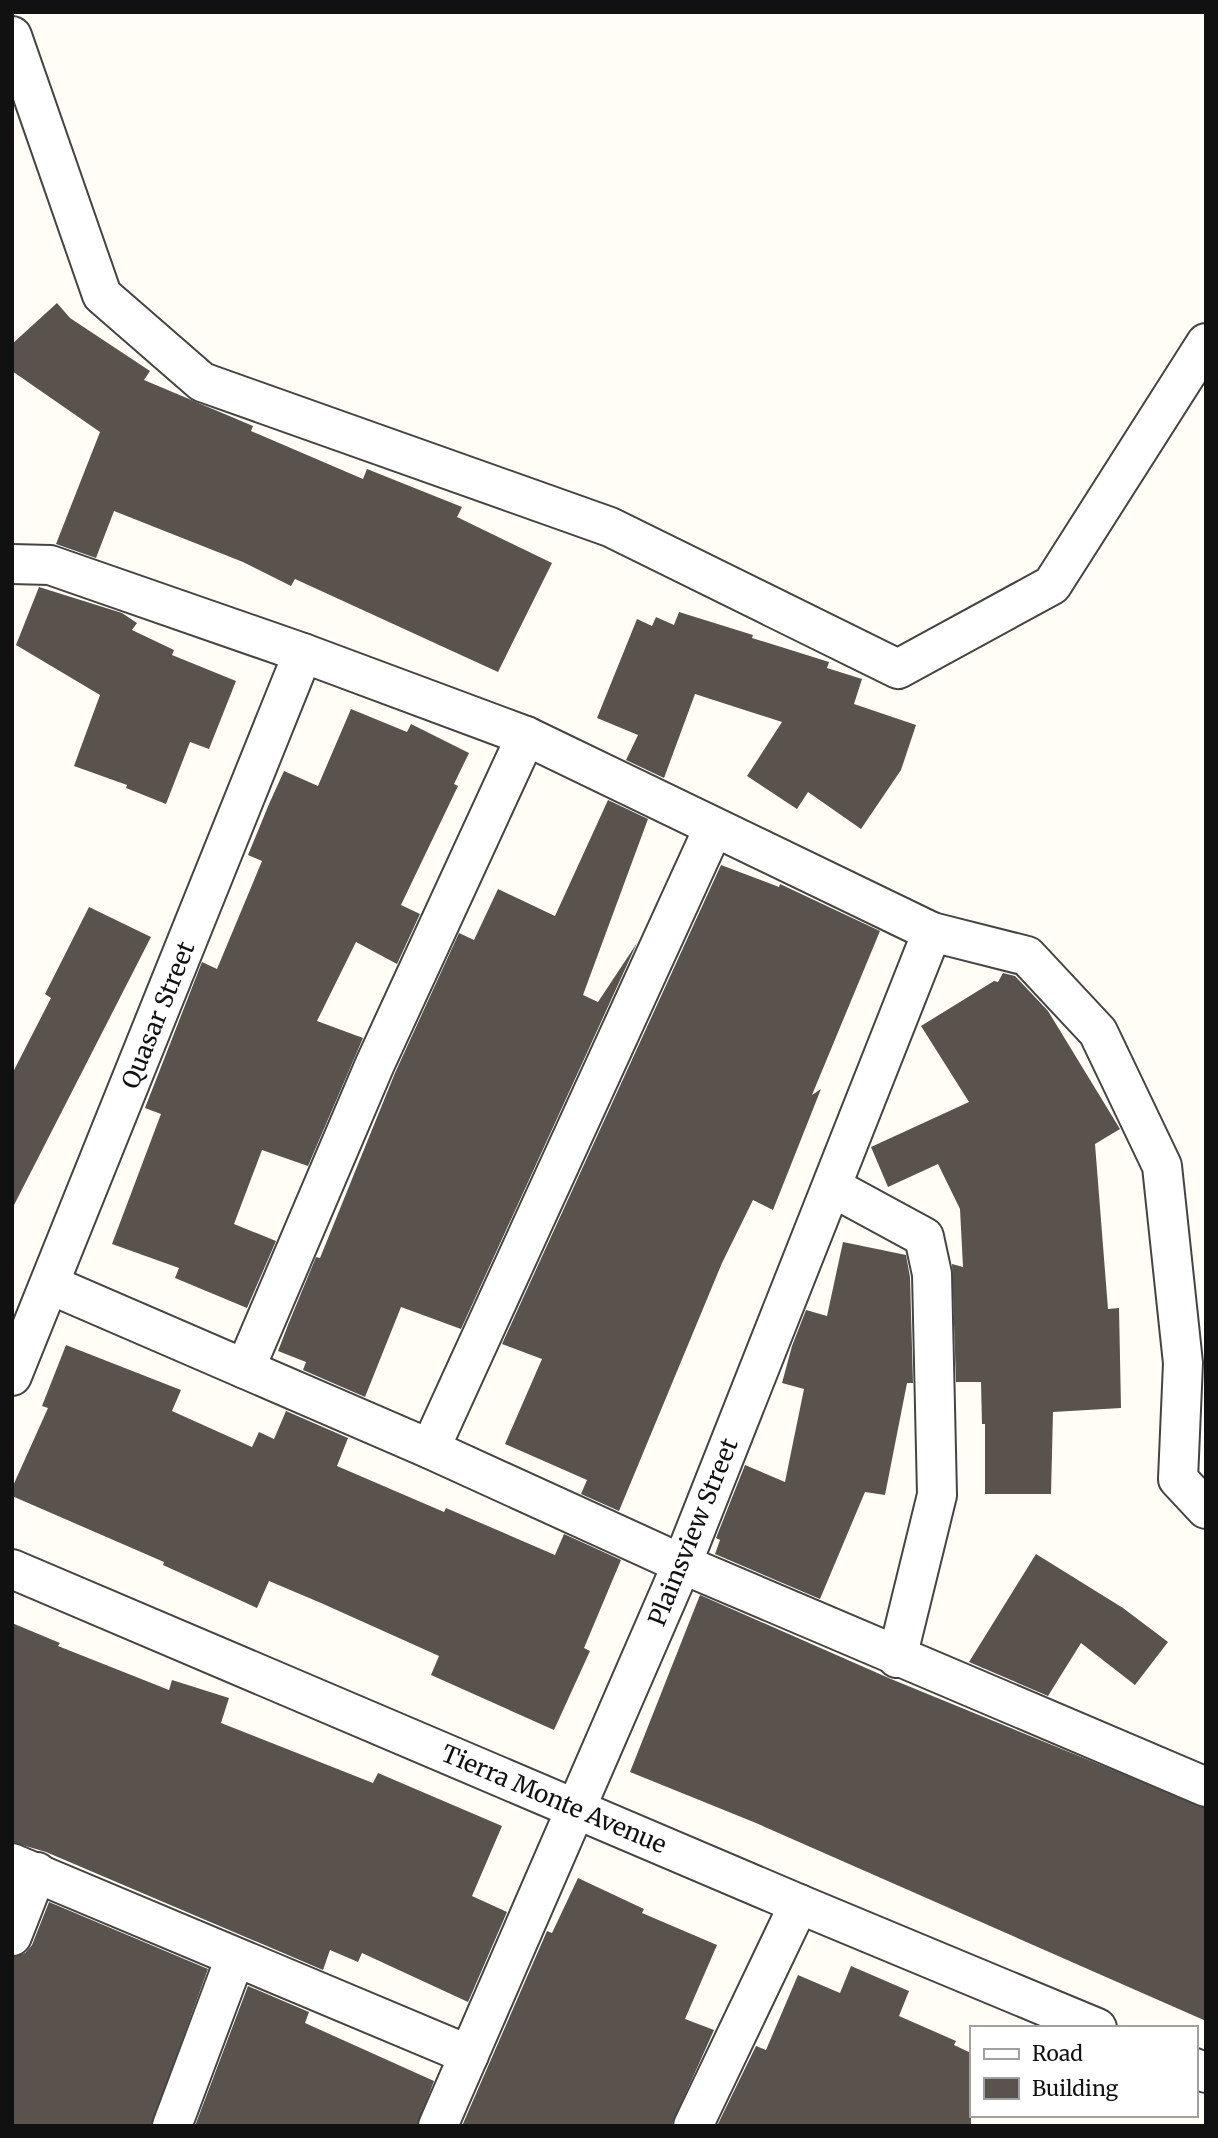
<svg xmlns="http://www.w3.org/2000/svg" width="1218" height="2138" font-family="Merriweather,serif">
<rect width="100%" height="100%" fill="#fffdf5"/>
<g fill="#5a524d">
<path d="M57 303 70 318 150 371 144 380 253 426 251 431 363 479 367 469 462 507 457 517 552 563 498 672 295 579 291 586 243 562 114 511 96 558 56 544 100 432 12 371V344Z"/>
<path d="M39 587 122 613 137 623 132 630 174 650 172 655 236 681 209 749 190 742 166 804 126 788 127 785 74 766 100 695 16 645Z"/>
<path d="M679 612 753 635 752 638 829 662 827 668 862 679 854 704 916 725 901 770 861 829 808 792 797 809 747 776 782 722 695 694 664 778 626 760 638 735 597 718 637 619 652 626 656 617 674 625Z"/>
<path d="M351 709 407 732 411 724 469 753 454 784 458 786 401 905 420 914 397 964 356 942 317 1021 363 1038 308 1166 262 1150 234 1224 276 1241 247 1308 175 1278 179 1268 112 1244 161 1114 145 1108 202 962 217 969 262 861 248 855 269 804 284 771 318 786Z"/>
<path d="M608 800 648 819 583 995 598 1002 637 943 461 1329 401 1307 365 1397 303 1370 306 1362 278 1351 288 1325 316 1257 320 1258 395 1073 459 933 474 940 498 889 555 916Z"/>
<path d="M721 865 779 887 780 884 880 931 812 1095 821 1089 773 1210 753 1200 722 1263 619 1511 581 1494 587 1480 505 1444 542 1359 502 1344Z"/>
<path d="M89 907 151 937 12 1209V1074L51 998 45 994Z"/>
<path d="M1003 973 1015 976 1048 1011 1120 1129 1095 1144 1108 1309 1119 1308 1121 1408 1053 1412 1051 1494H985V1424H982L981 1382H956L952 1264 963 1267 960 1209 938 1164 888 1187 871 1147 969 1102 921 1026 994 981 998 982Z"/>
<path d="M843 1242 906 1255 910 1277 913 1383H907L885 1495 865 1492 820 1599 715 1554 720 1540 716 1538 745 1465 785 1482 804 1389 782 1383 792 1346 806 1310 827 1316Z"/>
<path d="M66 1345 181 1390 172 1411 252 1447 259 1432 274 1439 286 1411 348 1438 337 1466 444 1512 446 1508 555 1555 564 1534 621 1560 584 1648 590 1651 554 1730 431 1675 439 1656 321 1603 269 1581 257 1608 163 1565 164 1562 12 1496V1488L48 1408 42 1406Z"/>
<path d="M1036 1554 1123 1608 1168 1642 1135 1685 1081 1643 1048 1696 969 1662Z"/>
<path d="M700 1595 891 1679 1206 1808V2021L756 1823 630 1772Z"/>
<path d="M12 1623 60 1643 58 1646 169 1690 172 1680 229 1698 221 1723 373 1783 378 1773 502 1826 472 1896 507 1912 468 2002 362 1953 358 1962 330 1950 323 1970 46 1852 12 1842Z"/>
<path d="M578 1878 644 1909 642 1913 717 1945 685 2019 714 2030 671 2126H462L547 1931 552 1933Z"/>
<path d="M49 1902 208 1969 151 2126H12V1957L25 1953 32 1945Z"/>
<path d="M851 1966 909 1991 899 2016 956 2041 954 2045 971 2053V2126H717L756 2046 766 2050 798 1975 840 1993Z"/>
<path d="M248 1986 309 2012 305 2023 434 2081 417 2126H195Z"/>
</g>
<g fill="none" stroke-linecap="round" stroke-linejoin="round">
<defs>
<g id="street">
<path d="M12 36 102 295 202 382 610 527 898 669 1052 585 1206 343"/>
<path d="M12 564 50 565 303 653 526 736 932 932 1027 956 1098 1032 1162 1166 1183 1363 1178 1479 1206 1509"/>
<path d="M832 1187 924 1237 932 1274 937 1495 897 1658"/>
<path d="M51 1285 430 1449 682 1564 1206 1787"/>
<path d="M245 1369 375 1064 526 736"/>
<path d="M12 1376 303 653"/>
<path d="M430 1449 713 829"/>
<path d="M12 1569 799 1904 1097 2028"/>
<path d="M12 1863 469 2055"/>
<path d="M12 1936 37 1872"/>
<path d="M1195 2068 1206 2073"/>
<path d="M172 2126 235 1958"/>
<path d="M438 2126 682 1564 932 932"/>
<path d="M693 2126 799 1904"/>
</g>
</defs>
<use href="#street" stroke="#444" stroke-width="42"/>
<use href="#street" stroke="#fff" stroke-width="38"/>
</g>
<g text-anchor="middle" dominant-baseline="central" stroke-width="7" stroke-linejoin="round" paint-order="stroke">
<g font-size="24" fill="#111" stroke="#fff">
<text transform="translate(158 1015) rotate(-68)">Quasar Street</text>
<text transform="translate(693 1532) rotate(-68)">Plainsview Street</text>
<text transform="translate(554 1799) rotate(23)">Tierra Monte Avenue</text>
</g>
</g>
<rect width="1218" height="2138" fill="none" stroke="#111111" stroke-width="28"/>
<rect x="970" y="2026" width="228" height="91" fill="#ffffff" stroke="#a0a0a0" stroke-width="2"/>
<rect x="984" y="2049" width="35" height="10" fill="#ffffff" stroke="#a0a0a0" stroke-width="2"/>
<text x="1032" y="2061" font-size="21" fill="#111111">Road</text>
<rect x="984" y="2078" width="35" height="21" fill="#5a524d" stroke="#a0a0a0" stroke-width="2"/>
<text x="1032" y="2096" font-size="21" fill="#111111">Building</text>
</svg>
